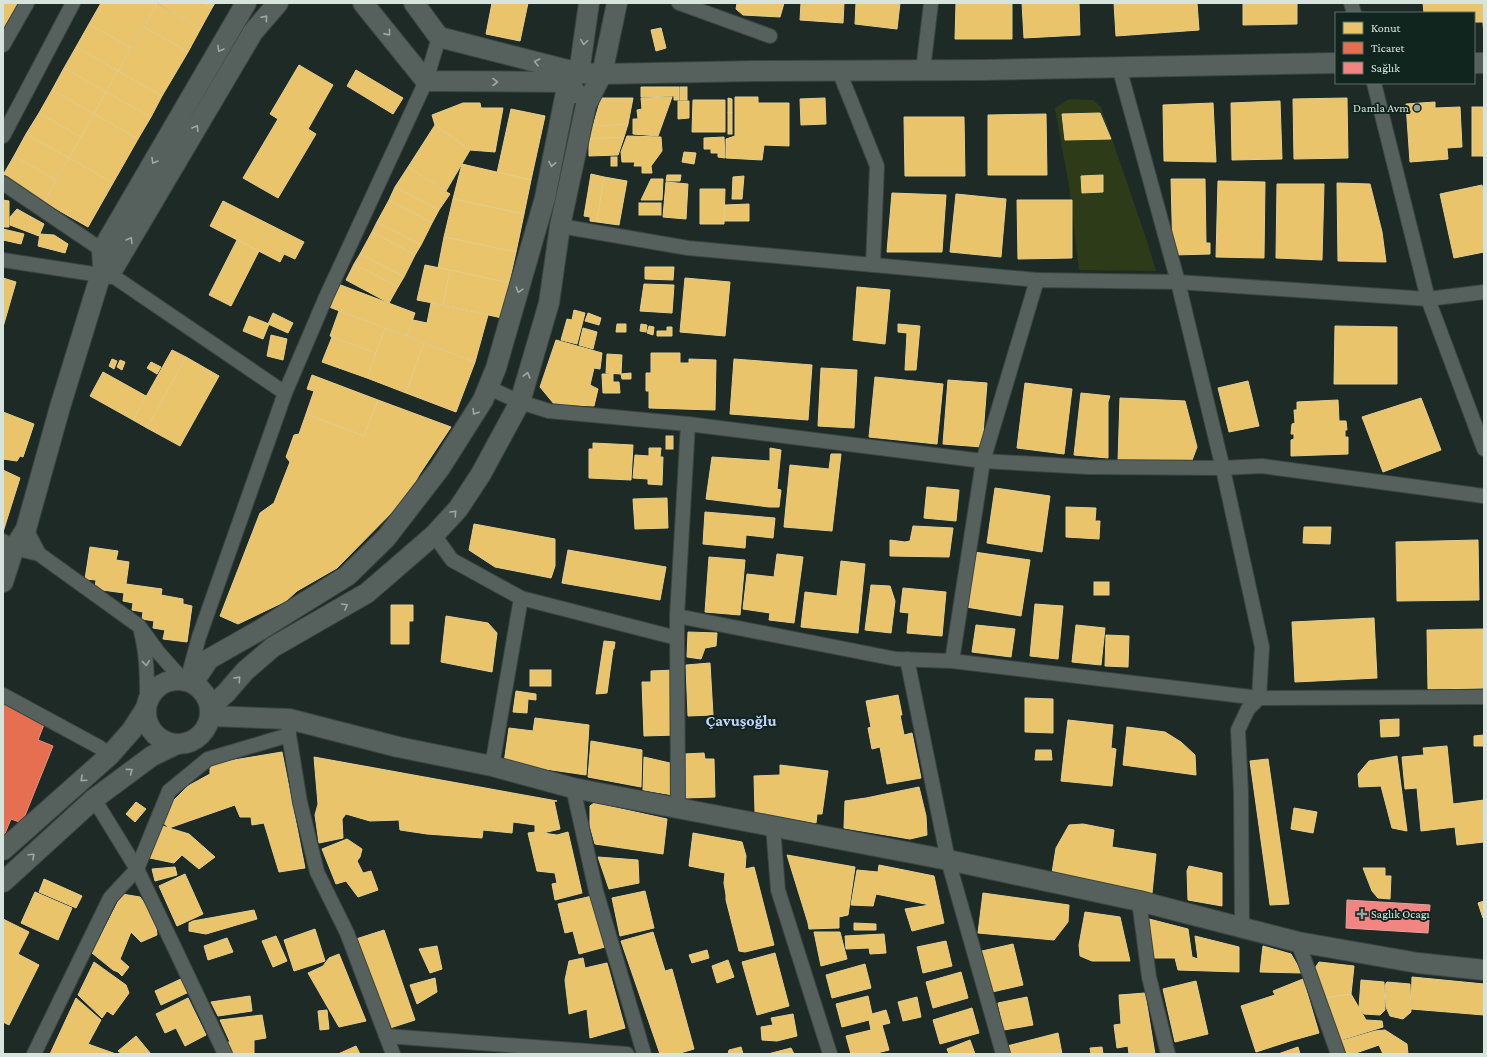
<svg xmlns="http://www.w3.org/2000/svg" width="1487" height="1057" font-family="'Crimson Pro',serif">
<rect width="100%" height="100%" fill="#1e2a26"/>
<path fill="#2d3b19" d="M1069 99 1093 100 1101 107 1147 241 1156 271 1079 270 1069 186 1055 108Z"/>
<g fill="#e9c46a" stroke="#e4ce8d">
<path d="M3 3H19L3 31Z"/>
<path d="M101 3H155L157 4 131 48 89 24Z"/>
<path d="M157 3H203L212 8 201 28Z"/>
<path d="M203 3H215L212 8Z"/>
<path d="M492 3H528L520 41 486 34Z"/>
<path d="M737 3H784L780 17 743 15 736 9Z"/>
<path d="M801 3H844L843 23 800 20Z"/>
<path d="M856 3H900L897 29 855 24Z"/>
<path d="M956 3H1012V39H955Z"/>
<path d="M1022 3H1079L1080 35 1024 38Z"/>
<path d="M1114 3H1197L1199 30 1116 36Z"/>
<path d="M1243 3H1297V24L1243 25Z"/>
<path d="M1423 3H1484V37L1483 22H1474V13H1424Z"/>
<path d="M157 4 201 28 188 52 144 27Z"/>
<path d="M89 24 131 48 118 71 76 47Z"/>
<path d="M144 27 188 52 162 96 118 71Z"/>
<path d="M661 28 666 48 656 51 651 30Z"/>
<path d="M76 47 118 71 106 92 64 68Z"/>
<path d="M299 65 333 85 308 129 316 134 278 198 243 178 278 119 270 114Z"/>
<path d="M64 68 106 92 94 114 52 90Z"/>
<path d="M356 70 403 98 393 114 347 86Z"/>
<path d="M118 71 162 96 151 117 106 92Z"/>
<path d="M641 87H679V100H674V96L641 97Z"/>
<rect x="680" y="87" width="7" height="13"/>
<path d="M52 90 94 114 81 137 39 113Z"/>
<path d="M106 92 151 117 138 139 94 114Z"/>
<path d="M672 97 658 136 633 134V119H638L637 110 642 109 641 98Z"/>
<path d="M735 97H758V103H789V146L764 145 762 160 726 158V139L735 136Z"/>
<path d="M601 98H633L628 124 593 126Z"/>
<path d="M728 98 732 99V113H728Z"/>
<path d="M825 98 826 124 801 125 800 99Z"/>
<path d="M1347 98 1348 158 1294 159 1293 99Z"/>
<path d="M693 100H725V132H692Z"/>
<path d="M678 101H689V118L678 119Z"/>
<path d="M1280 101 1282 159 1232 160 1231 103Z"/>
<path d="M1435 102V108L1460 107 1462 147 1447 148 1448 159 1410 162 1406 104Z"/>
<path d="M463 103H480L481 108H503L495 152 470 150 435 125 432 115Z"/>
<path d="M1213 103 1216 162 1164 161 1163 105Z"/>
<rect x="1472" y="107" width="12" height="49"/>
<path d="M511 109 545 116 531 180 497 173Z"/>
<path d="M39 113 81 137 69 158 26 134Z"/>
<rect x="728" y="113" width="4" height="21"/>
<path d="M1100 113 1111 139 1065 140 1062 114Z"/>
<path d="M94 114 138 139 113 183 69 158Z"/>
<path d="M1046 114 1047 175H988V115Z"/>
<path d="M904 117H964L965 176H905Z"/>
<path d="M628 124 624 137 589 139 593 126Z"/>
<path d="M435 125 470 150 446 191 408 167Z"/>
<path d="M26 134 69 158 56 180 14 156Z"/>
<path d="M627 136 661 137 662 151 651 166 652 173H642V166H634L635 162H622L621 152Z"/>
<path d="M624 137 618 155 589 156V139Z"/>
<path d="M724 137 725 158 718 157V153H711V149H704V138Z"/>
<path d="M684 152 696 153 694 164 682 162Z"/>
<path d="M14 156 56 180 44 202 3 180V175Z"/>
<rect x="611" y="157" width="6" height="9"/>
<path d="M69 158 113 183 88 227 44 202Z"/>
<path d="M462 164 531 180 524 214 453 199Z"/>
<path d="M408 167 450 194 439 210 395 187Z"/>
<path d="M591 174 604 177 597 222 590 221V217L584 216Z"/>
<path d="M667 175H681L680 181H666Z"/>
<path d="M1103 175V192L1082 193 1081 176Z"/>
<path d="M744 176 742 199H732L733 177Z"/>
<path d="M604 177 627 181 619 225 597 222Z"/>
<path d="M651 179H663L662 200H641Z"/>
<path d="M1171 179H1205L1206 243H1210V254L1173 255Z"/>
<path d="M1218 181 1265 182 1264 258 1216 257Z"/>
<path d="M666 182 688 184 686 219 663 217Z"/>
<path d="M1337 183 1370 184 1382 232 1386 262 1338 261Z"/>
<path d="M1277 184H1324L1322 260 1276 258Z"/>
<path d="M1482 185 1484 194V252L1454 258 1440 194Z"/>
<path d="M395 187 439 210 432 223 389 200Z"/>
<path d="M700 189H725L724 224H700Z"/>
<path d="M892 193 946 195 942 252H887Z"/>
<path d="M956 194 1006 199 1001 257 950 252Z"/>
<path d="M453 199 524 214 516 252 444 237Z"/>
<path d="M3 200 9 201V227H3Z"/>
<path d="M389 200 432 223 421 245 377 222Z"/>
<path d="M1017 200H1072V258L1018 259Z"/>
<path d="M223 201 304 242 295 259 284 254 280 262 210 226Z"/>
<rect x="639" y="203" width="22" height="12"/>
<path d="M749 204V221H724L725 205Z"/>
<path d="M17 209 44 224 39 236 10 225V217Z"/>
<path d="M377 222 421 245 415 255 372 232Z"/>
<path d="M3 229 24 234 21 244 3 240Z"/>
<path d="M372 232 415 255 404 277 360 254Z"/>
<path d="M40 234 54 235 68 244 65 253 38 246Z"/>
<path d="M444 237 516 252 509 283 438 268Z"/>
<path d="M237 240 259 251 231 306 209 295Z"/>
<path d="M360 254 404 277 398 287 354 264Z"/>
<path d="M354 264 398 287 389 303 346 280Z"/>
<path d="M425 265 450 270 443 305 417 300Z"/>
<path d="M645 267H674L673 280 645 279Z"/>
<path d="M450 270 509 283 502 318 443 305Z"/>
<path d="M3 278 16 282 3 327Z"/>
<path d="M685 278 730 282 725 336 680 332Z"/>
<path d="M338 284 415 313 407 336 329 307Z"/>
<path d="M644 284 674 285 672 313 640 311Z"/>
<path d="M857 287 890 290 885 344 853 340Z"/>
<path d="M431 303 488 315 475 362 407 336 413 320 427 323Z"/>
<path d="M574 310 585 313 577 344 561 340 567 319 572 320Z"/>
<path d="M339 311 385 328 376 353 330 336Z"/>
<path d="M273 313 293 323 288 333 268 324Z"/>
<path d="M588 313 601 318 599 325 585 321Z"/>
<path d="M249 316 269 324 263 339 243 331Z"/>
<path d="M617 324H626V332H616Z"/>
<path d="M641 324 647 325 646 332 640 331Z"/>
<path d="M898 324 920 326 916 370H905L907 333 898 332Z"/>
<path d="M649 326 654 327 653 335 647 333Z"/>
<path d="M1335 326 1397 327V384H1334Z"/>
<path d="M667 327H672V336H657V331H667Z"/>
<path d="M385 328 424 343 406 393 367 378Z"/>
<path d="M583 328 597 332 593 349 579 345Z"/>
<path d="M271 335 287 339 283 360 267 356Z"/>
<path d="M332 337 376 353 367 378 322 362Z"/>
<path d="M556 340 602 353 600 369 594 368 590 385 598 389 594 406 554 404 540 387Z"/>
<path d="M424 343 475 362 456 412 406 393Z"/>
<path d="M172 350 186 357 147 428 133 420Z"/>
<path d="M651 353H680V363H689V359L716 360 715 410 649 408V391H646V373H651Z"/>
<path d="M607 354 622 355 621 374 606 373Z"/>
<path d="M186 357 219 376 180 446 147 428Z"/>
<path d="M112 359 117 361 114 369 109 366Z"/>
<path d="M734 359 812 365 808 420 730 414Z"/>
<path d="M120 360 125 362 122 370 117 367Z"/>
<path d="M151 362 161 367 157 374 147 368Z"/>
<path d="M821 368 857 370 854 428 818 426Z"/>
<path d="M103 372 146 396 133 420 90 396Z"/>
<path d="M631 373V379H622L621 374Z"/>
<path d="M602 374H613V382H619L620 393H603Z"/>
<path d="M312 375 378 400 364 436 306 414 314 391 307 389Z"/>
<path d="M875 377 943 384 937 444 869 437Z"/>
<path d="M948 380 987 383 982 447 943 444Z"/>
<path d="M1248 381 1259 426 1229 432 1218 388Z"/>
<path d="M1025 383 1072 389 1064 454 1017 448Z"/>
<path d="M1081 393 1110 396 1108 402V458L1074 455Z"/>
<path d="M1120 398 1185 401 1197 447 1191 463 1118 461Z"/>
<path d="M1421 398 1441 450 1383 472 1362 417Z"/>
<path d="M378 400 451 427 419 475 408 496 337 568 297 591 286 601 238 624 220 616 260 513 274 503 290 462 286 457 294 435 299 434 306 414 364 436Z"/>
<path d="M1338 400 1339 421H1346L1347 430H1345V437H1348V454L1291 456V440L1294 439V434H1291L1292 424 1295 423 1294 410H1297V402Z"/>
<path d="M3 412 34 424 23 457 20 456 17 461 3 459Z"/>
<rect x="666" y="436" width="7" height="13"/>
<path d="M593 443 633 445 631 480 589 478V449H593Z"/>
<path d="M649 448H661L660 457H663L662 485 648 484V479L633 478 635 455 649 456Z"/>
<path d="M770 448 781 450 777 489 781 490 779 507H769L706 499 712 457 770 461Z"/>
<path d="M831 454H841L832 531 784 527 790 465 829 469Z"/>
<path d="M3 470 20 478 3 532Z"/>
<path d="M927 487 959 490 956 521 924 518Z"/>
<path d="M995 488 1050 496 1042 552 987 543Z"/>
<path d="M667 498 668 528 635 529 633 499Z"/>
<path d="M1066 507 1096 508 1095 521H1100L1099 539 1066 537Z"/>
<path d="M705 512 775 518 773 538 746 535 745 548 703 544Z"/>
<path d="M474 524 555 539V566L551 578 495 567 469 550Z"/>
<path d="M913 526 953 528 949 557 890 556V540L905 542 910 541Z"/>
<path d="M1304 527H1331L1330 544 1303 543Z"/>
<path d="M1478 540 1479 600 1397 601 1396 542Z"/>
<path d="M90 547 118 551 116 560 129 562 126 584 162 589 161 595 183 599V604L192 606 187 642 163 639 165 630 153 628 154 621 142 619 143 612 132 610 133 603 123 601 124 593 95 589 96 580 85 579Z"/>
<path d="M568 550 666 567 660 600 562 583Z"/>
<path d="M974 552 1030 560 1021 616 966 607Z"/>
<path d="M777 554 803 557 794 623 769 620 770 613 743 609 747 574 774 577Z"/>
<path d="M709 557 745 560 740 615 705 612Z"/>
<path d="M841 561 865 564 858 633 801 627 805 592 837 596Z"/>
<rect x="1094" y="582" width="15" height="13"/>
<path d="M871 585 890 586 895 601 891 633 865 630Z"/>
<path d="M903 588 946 592 942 636 907 633 909 613 900 612Z"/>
<path d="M1035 604 1063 606 1058 659 1030 656Z"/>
<path d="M391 605H413V621H409V644H391Z"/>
<path d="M446 616 488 623 497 633 492 672 441 662Z"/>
<path d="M1374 618 1377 678 1295 682 1292 622Z"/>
<path d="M976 625 1015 629 1011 657 972 652Z"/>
<path d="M1076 625 1105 628 1101 665 1072 662Z"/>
<path d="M1484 629V688L1428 689 1427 630Z"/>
<path d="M688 632 717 633 716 646 705 648 701 659 687 657Z"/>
<path d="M1106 635 1129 636 1128 667 1105 666Z"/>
<path d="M604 641 615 642 614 649H613L607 693 596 694Z"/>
<path d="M710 663 713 715 688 716 686 665Z"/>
<rect x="530" y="670" width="21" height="16"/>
<path d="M674 670 676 735 644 736 642 682H651V671Z"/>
<path d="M516 691 536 694V700L528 699 527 713 513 712Z"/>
<path d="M898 695 902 715H900L904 735 912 733 921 778 887 784 880 747 872 749 868 728 871 727 866 701Z"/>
<path d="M1025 698 1053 699V733L1025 732Z"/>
<path d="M535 718 589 725 586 775 504 763 509 728 533 731Z"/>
<path d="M1399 719V736L1381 737 1380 720Z"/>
<path d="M1068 720 1113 725 1111 748 1116 749 1112 786 1061 781Z"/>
<path d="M1127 727 1165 732 1181 742 1195 755 1196 775 1123 765Z"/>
<path d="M1484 735V746H1474V736Z"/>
<path d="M591 741 642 750 641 787 588 777Z"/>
<path d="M1447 746 1453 804 1484 800V842L1457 845 1455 827 1421 831 1417 788 1405 789 1402 757 1424 755 1423 748Z"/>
<path d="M1036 750H1051L1052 760H1035Z"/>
<path d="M282 752 305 868 279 872 264 823 252 825 251 817H240L235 805 169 828 160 820 168 806 188 786 210 774V764Z"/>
<path d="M704 753 705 759H714L715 797 685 798 684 754Z"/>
<path d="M1397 756 1407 831 1392 828 1381 786 1359 787 1358 774 1369 761Z"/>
<path d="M314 757 557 801H554L560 829 543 833 557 835 568 832 582 893 555 900 552 884 557 883 555 873 537 871 528 833 535 832V825L513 822 512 833 483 830 482 838 427 834 400 830 399 820 370 821 346 814 342 819 343 838 319 843 315 815 318 804Z"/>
<path d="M644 757 670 763 673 795 643 790Z"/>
<path d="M1268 759 1289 904 1270 905 1250 761Z"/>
<path d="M780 765 828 771 822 814H817L816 823 755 812 754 776 780 775Z"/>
<path d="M919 787 926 816 927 835 910 839 844 828 845 801 866 798Z"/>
<path d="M136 802 146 809 135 822 126 814Z"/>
<path d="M594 803 667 819 663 854 595 844 590 826V806Z"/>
<path d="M1294 808 1317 812 1313 833 1291 829Z"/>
<path d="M1083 824 1114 830 1112 847 1156 854 1152 893 1052 873 1056 848 1069 825Z"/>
<path d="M159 825 189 834 215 857 199 869 182 855 174 863 145 857Z"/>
<path d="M693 833 742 842 746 856 745 869 754 867 774 945 745 952 739 951 726 900V895L724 883 725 873 689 866Z"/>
<path d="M347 839 362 849 360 857 357 861 363 873 371 871 378 890 358 897 346 881 336 884 322 849Z"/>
<path d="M787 855 855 867 848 915 839 917V928L809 929 808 923Z"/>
<path d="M598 857 638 860 639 883 609 889Z"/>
<path d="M879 865 934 876 944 923 912 931 905 909 930 905 876 894 873 906 851 905 857 870 878 872Z"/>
<path d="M1189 866 1222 873V906L1188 900 1187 871Z"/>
<path d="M175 867 177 875 155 881 152 869Z"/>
<path d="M1363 868H1385V876H1391L1390 899 1378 898 1372 891Z"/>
<path d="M185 874 203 914 177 926 159 886Z"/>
<path d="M44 879 82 896 76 908 39 892Z"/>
<path d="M645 891 654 928 620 936 612 898Z"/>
<path d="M35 892 72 908 58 940 21 923Z"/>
<path d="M983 893 1069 905 1068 922 1054 940 978 933Z"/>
<path d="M122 894 140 897 155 918 157 935 141 942 131 932 120 959 129 967 122 976 118 972 113 970 92 953Z"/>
<path d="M592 896 605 947 579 954 573 931 565 933 558 904Z"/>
<path d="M1484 901V918H1483L1478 903Z"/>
<path d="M254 910 257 919 206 934 189 931V923L193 921Z"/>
<path d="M1085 912 1120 917 1130 961H1092L1080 956 1079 945Z"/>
<path d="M3 919 29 932 18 954 39 965 9 1025 3 1022Z"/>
<path d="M1149 919 1188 929 1192 957 1198 959 1195 936 1239 947V972L1178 970 1175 958H1153Z"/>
<path d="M854 923 876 924V930H854Z"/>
<path d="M315 929 325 961 294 971 284 940Z"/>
<path d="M384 930 415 1020 387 1029 356 939Z"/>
<path d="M653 932 665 971 672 969 694 1049 677 1054H660L621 941Z"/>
<path d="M814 932H840L847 959 821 966Z"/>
<path d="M884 934 886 953 870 954 869 948 846 949 845 936Z"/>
<path d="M276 936 287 961 273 967 262 941Z"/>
<path d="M227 938 233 952 208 960 204 946Z"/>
<path d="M946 941 952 966 923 973 917 947Z"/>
<path d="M1013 944 1023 985 992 992 982 951Z"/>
<path d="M437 946 442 969 430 973 419 949Z"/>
<path d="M1263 946 1291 954 1302 973 1260 972Z"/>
<path d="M707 950 709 958 692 963 689 955Z"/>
<path d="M775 953 789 1006 757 1015 742 962Z"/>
<path d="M339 954 366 1021 339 1027 308 973 323 966 329 958Z"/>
<path d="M583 958 585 968 607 963 625 1028 590 1038 587 1009 569 1014 565 980 569 961Z"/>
<path d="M728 960 734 977 717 983 712 966Z"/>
<path d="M94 962 126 985 129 993 113 1015 107 1011 102 1018 78 995Z"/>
<path d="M1319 962 1354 966 1351 994 1325 998 1315 968Z"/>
<path d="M865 964 871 988 832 998 826 975Z"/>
<path d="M961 972 968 998 933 1008 926 982Z"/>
<path d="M1412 977 1484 984V1015L1411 1009Z"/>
<path d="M183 978 189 992 161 1005 155 991Z"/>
<path d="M435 978 437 992 417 1004 410 985Z"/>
<path d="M1303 979 1319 1033 1290 1041 1256 1052 1241 1006 1275 995 1273 991Z"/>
<path d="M1361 980 1384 982 1385 1010 1380 1015 1364 1014 1359 1008Z"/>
<path d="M1196 981 1208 1034 1175 1042 1163 989Z"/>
<path d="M1387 982 1410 984 1411 1012 1403 1019 1390 1016 1386 1007 1385 985Z"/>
<path d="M1145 993 1155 1054H1129L1128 1046 1117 1048 1114 1025 1121 1024 1119 995Z"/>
<path d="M1351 994 1366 1020 1382 1021 1383 1027 1341 1040 1325 998Z"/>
<path d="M250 996 252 1011 218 1016 211 1002Z"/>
<path d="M868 996 872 1014 886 1010 890 1023 882 1025 889 1050 873 1054H851L846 1036 871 1030 869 1020 842 1027 836 1004Z"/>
<path d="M917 997 921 1017 903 1021 898 1002Z"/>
<path d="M1027 997 1033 1025 1004 1030 998 1003Z"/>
<path d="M76 998 101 1020 88 1044 116 1054H50Z"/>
<path d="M188 998 206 1035 185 1046 176 1028 165 1033 156 1014Z"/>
<path d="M972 1008 979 1033 940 1044 933 1020Z"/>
<path d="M327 1010 329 1029 320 1030 318 1011Z"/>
<path d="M793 1014 797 1036 777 1041 762 1040 761 1027 773 1025 771 1018Z"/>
<path d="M262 1015 266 1038 254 1040V1054H227L221 1043 230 1042 220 1020Z"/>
<path d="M1385 1030 1407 1044 1408 1054H1383L1379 1045 1353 1054H1345L1341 1041 1375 1031Z"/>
<path d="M1058 1033 1062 1054H1009L1007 1046Z"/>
<path d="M136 1036 151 1054H122L118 1051Z"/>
<path d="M970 1040 975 1054H949L947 1049Z"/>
<path d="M356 1046 360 1054H338Z"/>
<path d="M741 1047 743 1054H728L729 1050Z"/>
<path d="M1102 1047 1103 1054H1091L1090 1048Z"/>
<path d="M1298 1047 1300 1054H1278Z"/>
<path d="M791 1048 794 1054H768Z"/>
</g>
<path fill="#e76f51" stroke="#e2927b" d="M3 702 45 722 38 740 53 746 22 823 11 819 4 836H3Z"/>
<path fill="#f28482" stroke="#eaa19e" d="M1347 900 1430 905 1428 933 1346 928Z"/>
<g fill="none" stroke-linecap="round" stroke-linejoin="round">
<defs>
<g id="street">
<path d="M679 3 770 36"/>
<path d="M1351 3 1354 13"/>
<path d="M3 45 27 3"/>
<path d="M1119 67 1178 282 1223 469 1262 647 1259 698 1248 709 1238 730 1241 792 1242 928"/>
<path d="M923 70 931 3"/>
<path d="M839 71 877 166 873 265"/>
<path d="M1374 83 1428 299 1484 449"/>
<path d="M3 136 73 3"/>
<path d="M3 183 102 250"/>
<path d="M560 226 688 248 1037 280"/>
<path d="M3 260 100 275"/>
<path d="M110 274 285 393"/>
<path d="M489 388 520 402 549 411 688 424 983 461 1088 467 1222 468 1262 466 1484 496"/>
<path d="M26 529 39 554 139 626 158 652 182 679"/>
<path d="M434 535 452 560 521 598 677 638"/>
<path d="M3 541 14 548 39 554"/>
<path d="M677 616 896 659 952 661 1259 698 1484 697"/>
<path d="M141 632C147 654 147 677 147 700"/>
<path d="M907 659 948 860 1003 1054"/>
<path d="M952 661 983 461 1037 280 1178 282 1428 299 1484 292"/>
<path d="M187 681 199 637 285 393 326 297 426 81 439 37"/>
<path d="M3 695 99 747 110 755"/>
<path d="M289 727V735L300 802 317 872 347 933 393 1054"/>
<path d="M492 766 521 598"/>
<path d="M573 788 596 891 644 1054"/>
<path d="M94 799 137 869 225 1054"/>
<path d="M678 809 677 616 688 424"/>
<path d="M773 826 778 890 830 1054"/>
<path d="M1139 901 1149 977 1168 1054"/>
<path d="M1298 942 1338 1054"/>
<path d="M386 1036 627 1054"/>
<path d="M34 1054 110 898 137 869 169 791 208 759 289 735"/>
</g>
<g id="secondary">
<path d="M246 3 102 250 103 267 110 274 253 32 278 3"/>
<path d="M363 3 426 81 568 82 576 93"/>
<path d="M414 3 439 37 579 73 602 74 755 71 983 70 1336 63"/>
<path d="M1474 63H1484"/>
<path d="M3 582 14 548 26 529 60 407 103 267"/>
<circle cx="178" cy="712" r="32"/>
<path d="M193 683 209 659 260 630 347 576 386 538 440 468 483 400 496 368 545 198 568 82 579 73 589 3"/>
<path d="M210 707 226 693 245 671 273 647 367 593 434 535 458 509 481 474 520 402 549 303 560 226 586 105 602 74 617 3"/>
<path d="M210 716 289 719 398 747 492 766 573 788 948 860 1139 901 1298 942 1418 963 1484 970"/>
<path d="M3 850 110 755 132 730 146 708"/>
<path d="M3 882 94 799 152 756 177 744"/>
</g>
</defs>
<use href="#street" stroke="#3a4440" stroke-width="16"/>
<use href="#secondary" stroke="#3a4440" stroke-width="22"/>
<use href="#street" stroke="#56605c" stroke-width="14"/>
<use href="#secondary" stroke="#56605c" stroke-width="20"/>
</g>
<defs><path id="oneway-chevron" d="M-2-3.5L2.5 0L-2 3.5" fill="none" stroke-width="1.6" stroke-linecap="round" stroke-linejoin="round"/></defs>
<g stroke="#9da9a4">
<use href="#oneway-chevron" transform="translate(265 18) rotate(-49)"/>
<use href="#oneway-chevron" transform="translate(388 33) rotate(51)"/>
<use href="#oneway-chevron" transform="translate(584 42) rotate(98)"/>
<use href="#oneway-chevron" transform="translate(220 49) rotate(120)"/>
<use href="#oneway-chevron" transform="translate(537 62) rotate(-166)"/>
<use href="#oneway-chevron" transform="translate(495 82)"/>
<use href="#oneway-chevron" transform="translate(196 128) rotate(-59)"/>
<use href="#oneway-chevron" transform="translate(154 161) rotate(120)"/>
<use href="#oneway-chevron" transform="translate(552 164) rotate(101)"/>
<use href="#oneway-chevron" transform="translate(130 240) rotate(-59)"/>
<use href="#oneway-chevron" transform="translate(519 290) rotate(106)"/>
<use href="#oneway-chevron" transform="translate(527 375) rotate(-75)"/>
<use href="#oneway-chevron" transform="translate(475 412) rotate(122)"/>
<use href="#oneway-chevron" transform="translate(454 513) rotate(-47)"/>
<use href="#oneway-chevron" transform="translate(345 606) rotate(-30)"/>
<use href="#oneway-chevron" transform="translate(146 663) rotate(84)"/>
<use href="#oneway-chevron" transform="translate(238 679) rotate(-48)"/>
<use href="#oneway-chevron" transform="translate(130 771) rotate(-37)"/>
<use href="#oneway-chevron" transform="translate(83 779) rotate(138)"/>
<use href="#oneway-chevron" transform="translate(32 856) rotate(-43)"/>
</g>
<g fill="#96a39e" stroke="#0f251d" stroke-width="1.5">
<circle cx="1417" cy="108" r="4"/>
<path d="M1360 908h4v4h4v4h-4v4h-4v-4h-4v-4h4z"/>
</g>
<g text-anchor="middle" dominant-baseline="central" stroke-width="4" stroke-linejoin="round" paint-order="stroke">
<g font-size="12" fill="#d7e4de" stroke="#0f251d" text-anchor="end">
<text x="1409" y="108">Damla Avm</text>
<text x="1371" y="914" text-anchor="start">Saglık Ocagı</text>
</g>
<g font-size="16" font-weight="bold" fill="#c4d4fe" stroke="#0f251d">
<text x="741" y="720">Çavuşoğlu</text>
</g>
</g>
<rect width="1487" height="1057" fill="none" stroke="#d7e4de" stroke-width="8"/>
<rect x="1335" y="12" width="140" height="72" fill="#0f251d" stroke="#5f716a"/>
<rect x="1343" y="22" width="20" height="12" fill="#e9c46a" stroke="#5f716a"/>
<text x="1371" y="32" font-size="12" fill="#d7e4de">Konut</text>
<rect x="1343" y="42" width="20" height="12" fill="#e76f51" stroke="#5f716a"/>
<text x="1371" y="52" font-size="12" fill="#d7e4de">Ticaret</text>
<rect x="1343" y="62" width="20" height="12" fill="#f28482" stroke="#5f716a"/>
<text x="1371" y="72" font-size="12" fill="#d7e4de">Sağlık</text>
</svg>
